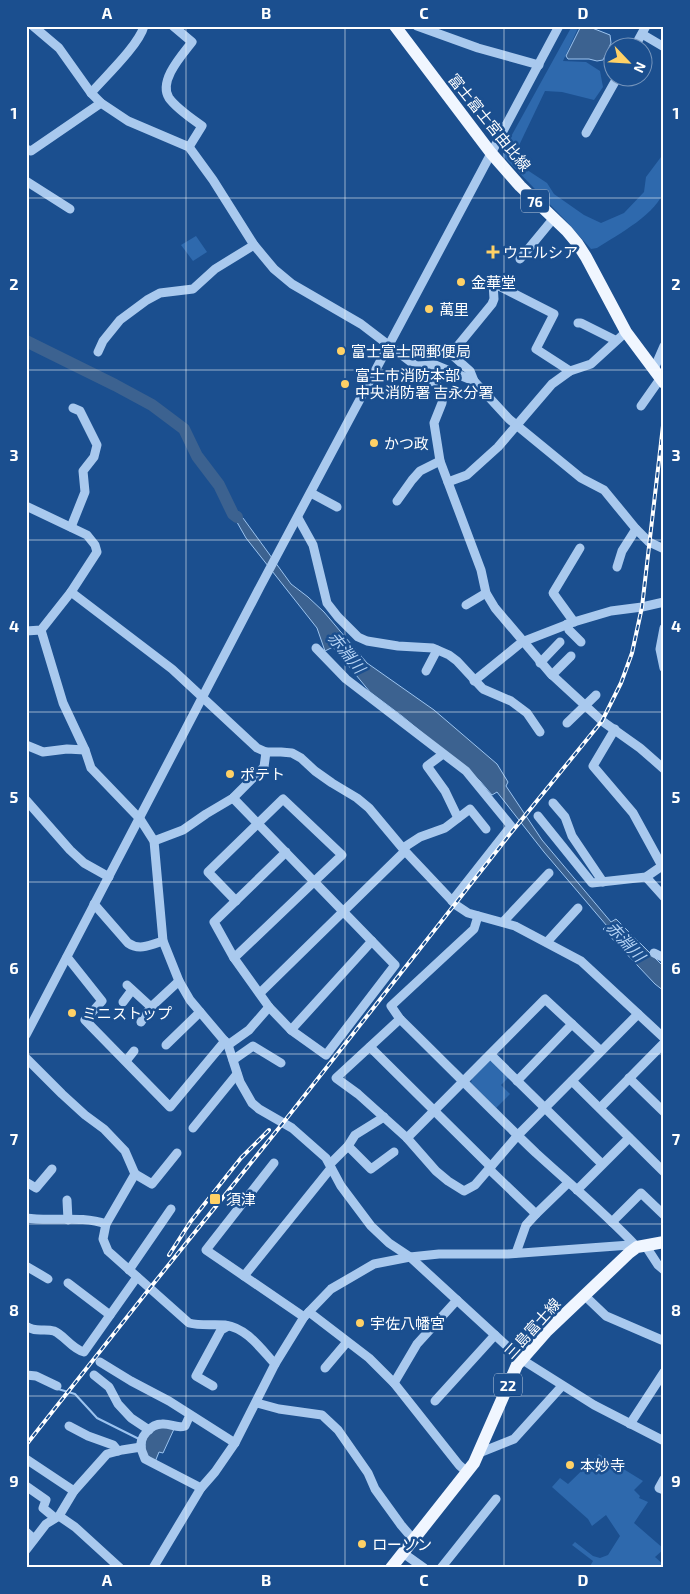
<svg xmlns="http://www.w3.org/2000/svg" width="690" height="1594" font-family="'Exo 2','Noto Sans JP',sans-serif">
<rect width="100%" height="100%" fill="#1b4f8f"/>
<g fill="#2e69ad">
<path d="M572 26H579L563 61 586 62 600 71 603 87 594 100 562 92 545 91 512 160 547 183 554 194 584 215 601 223 624 213 644 192 646 177 664 153C664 164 666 178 664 189 659 213 617 235 597 248L591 249 566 221 503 156V151Z"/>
<path d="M196 236 207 252 193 261 181 245Z"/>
<path d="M489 1061H494L509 1077 501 1085 510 1094 496 1108 471 1083 472 1079Z"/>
<path d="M599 1454 643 1481 634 1490 640 1496 639 1498 648 1502 634 1523 664 1549 655 1557 664 1565V1568H589L593 1561 572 1545 575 1542 593 1556 600 1558 608 1555 620 1536 606 1515 592 1526 588 1519 552 1487 560 1478 568 1484Z"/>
</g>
<g fill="#3c6290" stroke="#9cc4f0">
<path d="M581 26H587L610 35 611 43 603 60 597 61 589 59H568L566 56Z"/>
<path d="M225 501 243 518 291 584 308 597 324 612 367 663 434 710 497 764 508 782 506 786 542 840 611 922 616 919 664 967V991L655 984 603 929 607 926 544 852 497 792 492 795 480 781 402 716 370 692 333 647 325 651 317 628 246 538Z"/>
<path d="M160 1426 174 1429 163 1453 159 1452 155 1462 145 1453C145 1436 146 1435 160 1426Z"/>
</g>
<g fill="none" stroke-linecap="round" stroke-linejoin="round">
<path stroke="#9cc4f0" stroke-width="2" d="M58 1389 75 1394 97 1418 139 1439"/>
<path stroke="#3c6290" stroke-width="12" d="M26 341 115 385 152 405 184 429 197 456 219 485 233 514 237 517"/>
<g stroke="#a9c9ee" stroke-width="9">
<path d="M33 26 59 48 91 93 101 103 128 121 189 147 213 180 254 245 274 269 292 284 361 324 416 366 437 385 443 395 442 403 434 423 440 461 481 570 486 593 495 608 551 674 602 721 640 748 664 769"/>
<path d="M173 26 192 42C182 55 158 81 169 98 177 109 191 118 202 126L189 147"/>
<path d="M417 26 478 48 539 65"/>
<path d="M642 34 664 47"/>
<path d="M634 48 646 26"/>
<path d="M91 93C105 77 139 45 144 26"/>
<path d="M586 133 617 78"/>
<path d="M26 149 31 151 101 103"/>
<path d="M26 181 70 209"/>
<path d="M520 259 553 219"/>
<path d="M578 323H581L615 340"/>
<path d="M98 352 103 341 120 320 147 300 160 293 193 289 215 269 254 245"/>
<path d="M416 366 435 365 474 381 509 419 581 478 604 490 636 529 649 542 664 549"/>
<path d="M654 369 664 346"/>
<path d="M474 381 470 371 451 354 492 304 494 299 493 283 554 314 536 349 570 371"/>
<path d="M641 406 660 379"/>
<path d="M448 482 467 475 498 447 552 384 570 371 591 364 626 332"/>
<path d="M311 493 337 507"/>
<path d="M397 501 412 480 420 471 440 461"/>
<path d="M26 506 87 535 95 545 97 552 71 592 41 630 26 631"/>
<path d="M298 518 313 545 327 603 338 617 358 637 367 641 398 646 433 648 449 655 457 661 483 689 511 701 527 713 540 732"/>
<path d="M71 527 85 492 83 471 94 457 97 445 80 411 73 408"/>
<path d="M617 567 622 551 636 529"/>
<path d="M71 592 172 669 257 748 266 752H281L292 753 301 758 315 771 332 783 357 798 369 808 405 851 456 905 468 913 515 926 581 961 664 1038"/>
<path d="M466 605 486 593"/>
<path d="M574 622 553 593 580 548"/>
<path d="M664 628 660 649 664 668"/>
<path d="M41 630 63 703 85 750 91 768 140 819 154 841 163 941 179 981 190 1000 228 1045 240 1082 252 1103 259 1109 292 1128 326 1158 341 1186 371 1226 389 1243 410 1257 521 1359 594 1405 664 1441"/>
<path d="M581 642 569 630 567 624 611 611 642 607 664 602"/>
<path d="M316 648 346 679 466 771 511 826 452 901"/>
<path d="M540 663 560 642"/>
<path d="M426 671 437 650"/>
<path d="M552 675 571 656"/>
<path d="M474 681 522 642 571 623"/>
<path d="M567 723 596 695"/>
<path d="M615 729 593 766 633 813 662 866"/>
<path d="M26 745 43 752 67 749 85 750"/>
<path d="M443 754 427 766 445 791 458 818"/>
<path d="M233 798 395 965 326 1055 291 1030 269 1007 234 958 214 922 286 852"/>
<path d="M26 800 70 850 84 863 109 877"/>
<path d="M553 803 565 817 572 836 603 882"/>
<path d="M538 816 592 883 646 877 662 866 664 867"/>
<path d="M154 841 183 830 206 814 233 798 264 767 266 752"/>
<path d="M403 848 420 837 445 828 470 809 486 829"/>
<path d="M646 877 664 897"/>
<path d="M94 904 128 943C139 951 151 945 163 941"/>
<path d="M478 916 474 929 391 1006 400 1019C445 1063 490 1109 536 1153 570 1184 605 1213 636 1246"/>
<path d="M503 922 549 873"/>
<path d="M547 942 578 908"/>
<path d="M654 953 664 958"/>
<path d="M67 957 102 1001 85 1020 170 1107 225 1041"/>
<path d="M234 958 342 855 283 799 208 872 236 901"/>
<path d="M127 985 151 1007"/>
<path d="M260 993 405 851"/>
<path d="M123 1002 132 990"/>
<path d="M400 1019 336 1078 358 1094 407 1138 436 1171 448 1181 464 1191 475 1185 518 1135 638 1014"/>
<path d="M141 1022 151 1007 179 981"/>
<path d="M291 1030 372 941"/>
<path d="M26 1035 261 585 559 26"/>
<path d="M166 1045 200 1012"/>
<path d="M228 1045 249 1030 269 1007"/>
<path d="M370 1047 491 1167"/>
<path d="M491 1055 602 1164"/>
<path d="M26 1058 62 1094 85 1115 104 1129 125 1151 135 1174 106 1224 103 1239 108 1251 189 1323C201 1326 213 1324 225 1325 247 1328 261 1349 275 1364"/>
<path d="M233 1060 253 1046 281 1063"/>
<path d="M126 1061 134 1051"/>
<path d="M629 1078 664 1112"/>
<path d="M517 1081 572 1024"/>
<path d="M572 1081 664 1172"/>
<path d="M600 1108 664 1043"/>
<path d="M193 1128 237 1074"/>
<path d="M407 1138 545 999 601 1051"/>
<path d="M348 1146 371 1169 394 1152"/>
<path d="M274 1163 206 1250 304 1317"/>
<path d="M330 1164 348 1146 355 1135 384 1117"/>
<path d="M489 1169 536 1214 568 1183"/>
<path d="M135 1174 152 1184 177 1153"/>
<path d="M26 1182 36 1188 52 1169"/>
<path d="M577 1190 629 1138"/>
<path d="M67 1200 68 1220"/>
<path d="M26 1218C52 1222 81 1215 106 1224"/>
<path d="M612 1222 641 1193 664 1215"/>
<path d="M645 1245 658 1265 664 1270"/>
<path d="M516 1253 526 1225 536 1214"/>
<path d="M26 1266 48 1279"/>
<path d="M129 1270 171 1209"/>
<path d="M244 1276 331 1168"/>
<path d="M68 1283 110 1315"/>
<path d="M584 1295 606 1316 664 1341"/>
<path d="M309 1312 369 1358 394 1383 459 1465 467 1472"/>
<path d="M26 1326C35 1333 44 1328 54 1331 64 1335 72 1349 84 1352L137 1277"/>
<path d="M100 1362 131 1381 169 1401 235 1443"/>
<path d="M325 1368 347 1342"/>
<path d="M26 1375 36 1376 57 1386"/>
<path d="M94 1375 109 1387 118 1404 131 1418 149 1430"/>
<path d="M394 1383 417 1344 457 1300"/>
<path d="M213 1386 196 1376 221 1330 228 1326"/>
<path d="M435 1401 495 1335"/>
<path d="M257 1403 279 1409 322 1415 338 1430 368 1473 375 1489 401 1525 413 1539"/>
<path d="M190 1415 185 1426C176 1429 171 1423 162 1424 151 1424 139 1437 141 1448 142 1452 144 1456 145 1459L201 1488"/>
<path d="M630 1424 664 1372"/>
<path d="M69 1426 88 1436 113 1445 118 1451"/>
<path d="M479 1453 514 1439 562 1386"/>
<path d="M26 1459 74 1491"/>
<path d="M664 1479 659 1488 664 1490"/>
<path d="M26 1486 46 1500 43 1508 55 1518"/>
<path d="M59 1516 74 1491 107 1454 122 1450 141 1447"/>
<path d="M26 1532 34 1539"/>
<path d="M26 1550 46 1524 59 1516 75 1527 120 1568"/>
<path d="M403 1553 424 1568"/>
<path d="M153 1568 201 1488 215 1472 235 1443 275 1364 304 1317 331 1289 374 1264 410 1257 439 1254H508L630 1245 637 1247"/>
<path d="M441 1568 496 1499"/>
</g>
<g stroke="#f0f6ff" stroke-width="12">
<path d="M395 26 491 153 520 186 567 231 577 243 586 257 626 332 664 383"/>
<path d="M391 1568 474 1463 517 1365 546 1332 629 1253 637 1247 664 1242"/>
</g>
<defs>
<g id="rail">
<path d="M169 1255 191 1221 241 1158 269 1130"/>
<path d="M26 1445 150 1288 283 1123 510 834 602 721 621 683 632 653 642 607 664 417"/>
</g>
</defs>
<use href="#rail" stroke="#fff" stroke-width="4"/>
<use href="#rail" stroke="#1b4f8f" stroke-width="2" stroke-dasharray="5.5" stroke-linecap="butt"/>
</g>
<path fill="none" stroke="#fff" stroke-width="1" stroke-opacity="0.55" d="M186 26V1568M345 26V1568M504 26V1568M26 198H664M26 370H664M26 540H664M26 712H664M26 882H664M26 1054H664M26 1224H664M26 1396H664"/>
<g fill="#ffd166" stroke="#1b4f8f" stroke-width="2">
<path d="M490.5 244.5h5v5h5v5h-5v5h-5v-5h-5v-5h5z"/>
<circle cx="461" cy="282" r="5"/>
<circle cx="429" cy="309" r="5"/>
<circle cx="341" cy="351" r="5"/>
<circle cx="345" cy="384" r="5"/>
<circle cx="374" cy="443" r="5"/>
<circle cx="230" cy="774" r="5"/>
<circle cx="72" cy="1013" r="5"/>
<rect x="209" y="1193" width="12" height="12" rx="2.5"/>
<circle cx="360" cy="1323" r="5"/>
<circle cx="570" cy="1465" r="5"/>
<circle cx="362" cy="1544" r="5"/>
</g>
<g text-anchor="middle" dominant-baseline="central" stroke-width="5" stroke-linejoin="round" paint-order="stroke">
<g fill="#1b4f8f" stroke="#bbcadd" stroke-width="1">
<rect x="521" y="189.5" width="28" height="23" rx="4"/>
<rect x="494" y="1373.5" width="28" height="23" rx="4"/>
</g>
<g font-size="14" font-weight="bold" fill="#fff">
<text x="535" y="201">76</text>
<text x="508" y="1385">22</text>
</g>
<g font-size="15" fill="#fff" stroke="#1b4f8f">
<text transform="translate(490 122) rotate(51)">富士富士宮由比線</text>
<text transform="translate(532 1328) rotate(-48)">三島富士線</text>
</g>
<g font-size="15" fill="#fff" stroke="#1b4f8f" text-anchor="start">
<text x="503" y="252">ウエルシア</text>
<text x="471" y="282">金華堂</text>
<text x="439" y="309">萬里</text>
<text x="351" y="351">富士富士岡郵便局</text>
<text x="355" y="375">富士市消防本部<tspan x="355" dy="17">中央消防署 吉永分署</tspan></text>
<text x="384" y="443">かつ政</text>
<text x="240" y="774">ポテト</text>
<text x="82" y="1013">ミニストップ</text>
<text x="226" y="1199">須津</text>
<text x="370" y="1323">宇佐八幡宮</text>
<text x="580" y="1465">本妙寺</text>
<text x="372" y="1544">ローソン</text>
</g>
<g font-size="16" font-style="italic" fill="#b5d3f5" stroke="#1b4f8f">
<text transform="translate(347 652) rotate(51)">赤淵川</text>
<text transform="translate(626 941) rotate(47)">赤淵川</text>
</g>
</g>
<rect width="690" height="1594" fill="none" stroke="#1b4f8f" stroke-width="55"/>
<g transform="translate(628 62) rotate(115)"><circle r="24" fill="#1b4f8f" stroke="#7695bc"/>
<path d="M0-4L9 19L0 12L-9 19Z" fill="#ffd166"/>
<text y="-8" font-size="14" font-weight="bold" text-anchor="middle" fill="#ffffff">N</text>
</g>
<rect x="28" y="28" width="634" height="1538" fill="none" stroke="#fff" stroke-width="2"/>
<g font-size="16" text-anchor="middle" font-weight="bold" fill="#fff">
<text x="107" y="19">A</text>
<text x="266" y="19">B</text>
<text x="424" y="19">C</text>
<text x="583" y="19">D</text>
<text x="14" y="119">1</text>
<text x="676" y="119">1</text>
<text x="14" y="290">2</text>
<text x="676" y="290">2</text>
<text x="14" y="461">3</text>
<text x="676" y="461">3</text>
<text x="14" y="632">4</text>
<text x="676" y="632">4</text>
<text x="14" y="803">5</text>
<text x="676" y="803">5</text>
<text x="14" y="974">6</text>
<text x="676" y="974">6</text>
<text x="14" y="1145">7</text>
<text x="676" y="1145">7</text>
<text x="14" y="1316">8</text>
<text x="676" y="1316">8</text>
<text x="14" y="1487">9</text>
<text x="676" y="1487">9</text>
<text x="107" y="1586">A</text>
<text x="266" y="1586">B</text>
<text x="424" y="1586">C</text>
<text x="583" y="1586">D</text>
</g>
</svg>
